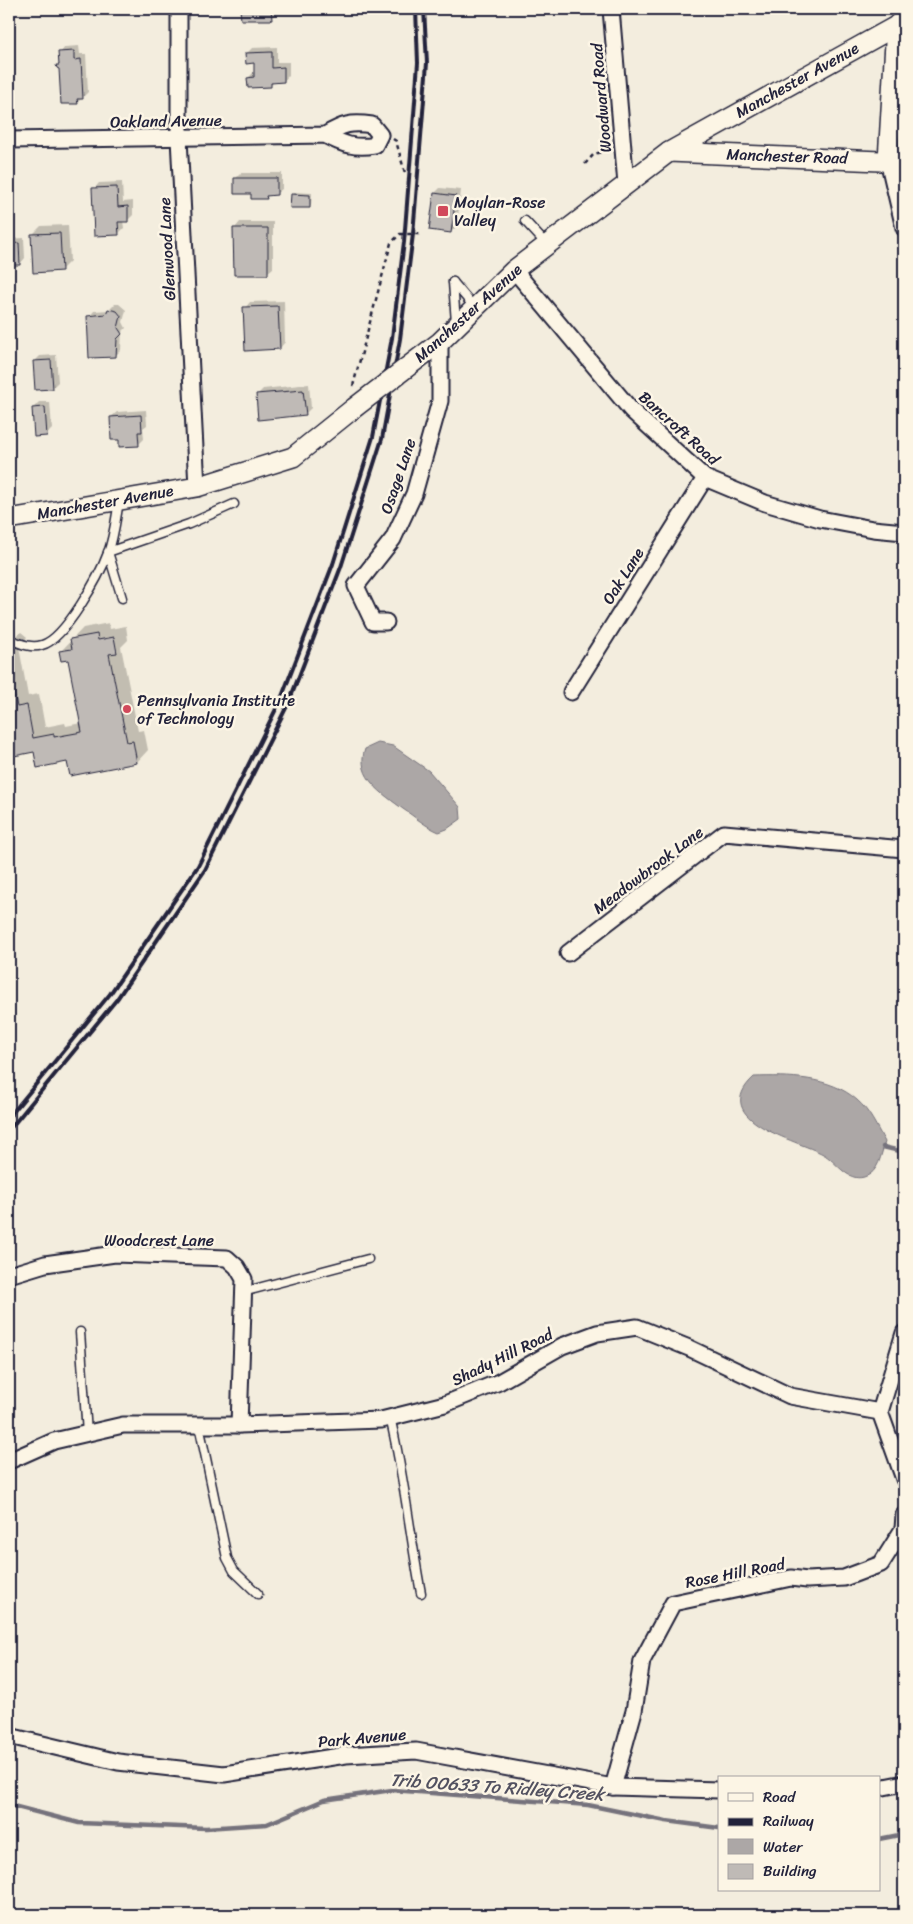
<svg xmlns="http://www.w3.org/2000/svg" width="913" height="1924" font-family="Sriracha,sans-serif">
<rect width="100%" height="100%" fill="#f3edde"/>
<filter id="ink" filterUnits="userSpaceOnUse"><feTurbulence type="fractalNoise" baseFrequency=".02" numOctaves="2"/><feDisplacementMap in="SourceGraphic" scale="10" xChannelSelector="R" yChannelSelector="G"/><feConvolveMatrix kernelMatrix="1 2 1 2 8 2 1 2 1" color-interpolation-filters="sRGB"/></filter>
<g filter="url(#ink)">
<g fill="#aca7a6" stroke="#75727b">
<path d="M378 743 393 746 429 771 460 807 461 819 447 829 439 832C425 826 415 817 403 809 383 794 355 777 365 749Z"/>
<path d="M754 1077C788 1076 830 1076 857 1100 870 1111 877 1128 885 1142 881 1154 879 1173 864 1177 847 1182 836 1161 823 1154 797 1140 707 1120 754 1077Z"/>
</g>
<g fill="#0003">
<path d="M242 9H277V13L271 18 242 19Z"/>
<path d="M79 46 80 54H86L88 92 77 103 58 65 60 63V53L65 47Z"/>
<path d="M277 47V62H289V75L284 81H275L270 86 248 78 254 72 255 62 246 54 252 48Z"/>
<path d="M241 173H282V189L276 194H269L266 198 253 193 235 179Z"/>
<path d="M122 182 123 202 133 201V215L128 220 123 221 124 228 118 234 94 189 99 183Z"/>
<path d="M440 188 461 190 457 226 451 232 435 193Z"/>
<path d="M294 192 312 193 311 205 309 207 292 195Z"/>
<path d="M240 222H273V268L267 273 235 228Z"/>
<path d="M68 225 70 261 61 270 32 235 41 226Z"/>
<path d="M9 230 10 239 24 238 25 258 20 264H9Z"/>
<path d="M284 301 285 342 280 348 245 308 250 302Z"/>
<path d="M115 304H119L126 310 123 322 126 328 122 332 121 350 115 356 89 317 94 311 109 310Z"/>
<path d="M56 355 58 382 52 388 34 362 40 356Z"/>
<path d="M309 384 311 408 305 414 257 395 263 389Z"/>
<path d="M39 402H50L52 429 47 434 33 408Z"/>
<path d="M146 410 147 425 143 428 144 439 138 445 120 439 111 417 117 412Z"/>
<path d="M109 623 110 629 126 626 128 640 121 647 138 731 144 730 148 750 137 762 68 761 35 751 10 756 9 643 21 632 27 637 19 647 28 696 39 694 45 727 65 723 66 726 81 723 69 659 61 651 83 628Z"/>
</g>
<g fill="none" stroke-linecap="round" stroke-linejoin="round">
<g stroke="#75727b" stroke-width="4.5">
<path d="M883 1147 904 1152"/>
<path d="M9 1805 79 1823 206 1828 267 1824 324 1800 392 1790 588 1805 666 1821 719 1828"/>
<path d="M879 1839 904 1834"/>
</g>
</g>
<g fill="#bfbab6" stroke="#22223b">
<path d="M240 9H271L272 20H241Z"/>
<path d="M74 51V60L81 59 83 99H77L78 104H61L59 69 57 68 56 65H59L58 52Z"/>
<path d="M272 52V68L284 67V82L271 83V87L248 88 247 78 254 77V63L246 64 245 53Z"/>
<path d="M234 178H277V195L266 196 267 199H251V194H234Z"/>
<path d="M117 187 118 207 128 206V222H118L119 235 94 236 92 188Z"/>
<path d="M434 193 456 196 451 233 429 230Z"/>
<path d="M291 194 310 195V208H290Z"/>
<path d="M233 228H268V275H234Z"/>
<path d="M60 233 62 271 33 273 31 234Z"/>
<path d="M19 243 20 265H9V244Z"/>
<path d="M278 306 280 349 245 351 243 307Z"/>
<path d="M108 309 117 311 121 316 118 328 122 334 117 339 116 357 89 358 87 316 106 314Z"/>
<path d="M51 360 53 389 35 390 33 361Z"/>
<path d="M303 390 306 415 258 420 256 394Z"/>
<path d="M45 407 47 436 34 437 32 408Z"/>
<path d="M141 415 142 432H138L139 446 119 447V440H111L110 417Z"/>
<path d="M97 634 98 640 114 637 117 653 109 654 127 742 133 741 137 763 70 776 67 762 37 768 34 752 9 757V666L17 707 27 705 33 738 54 734V737L82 732 68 660 61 661 59 651 72 649 70 639Z"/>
</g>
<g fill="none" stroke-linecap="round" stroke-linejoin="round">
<defs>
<g id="service">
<path d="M525 221 547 245"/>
<path d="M453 282 456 323"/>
<path d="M453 282 475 308"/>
<path d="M122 598 108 552 189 524 234 504"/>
<path d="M9 639C19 643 31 649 42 645 65 639 100 575 108 553 114 537 116 518 119 501"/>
<path d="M243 1292 368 1259"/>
<path d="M80 1332 87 1434"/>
<path d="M390 1417C404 1475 410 1535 421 1593"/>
<path d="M199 1425 227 1558 234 1571 258 1594"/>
</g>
<g id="minor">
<path d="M179 9V138L197 487"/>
<path d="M611 9 626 184"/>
<path d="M9 140 325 135C342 144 355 149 375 145L380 135 372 125C351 122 343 124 325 135"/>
<path d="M888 160 904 228"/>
<path d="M514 270 631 410 705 478 765 503 820 519 873 529 904 532"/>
<path d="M386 622H373L356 586 393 539 414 494 440 401V342"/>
<path d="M571 692 705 478"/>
<path d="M568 953 724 833 904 849"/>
<path d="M9 1275 45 1264 115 1254 227 1258 237 1267 244 1279 239 1425"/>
<path d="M904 1333 880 1412 904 1479"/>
<path d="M9 1461 54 1441 123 1425H239L381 1420 445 1404 499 1382 562 1346 597 1333 637 1327 689 1348 790 1396 880 1412"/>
<path d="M9 1736 118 1762 224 1774 346 1755 416 1751 613 1787 719 1790"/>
<path d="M613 1787 634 1711 642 1661 673 1603 791 1578 807 1580 844 1578 881 1564 903 1529 904 1515"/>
<path d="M879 1788 904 1783"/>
</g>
<g id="tertiary">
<path d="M669 152 904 162"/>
<path d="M888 160 896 26"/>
<path d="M406 368 440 342 514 270 669 152 896 26 904 18"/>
<path d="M9 519 197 487 293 457 354 408"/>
</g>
</defs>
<use href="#service" stroke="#22223b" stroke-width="11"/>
<use href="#minor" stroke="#22223b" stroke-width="19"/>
<use href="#tertiary" stroke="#22223b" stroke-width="22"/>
<g stroke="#22223b" stroke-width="2.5" stroke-dasharray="4 4" stroke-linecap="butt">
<path d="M393 139 396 141 405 173"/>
<path d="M585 164 594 154 609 150"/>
<path d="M353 386 391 243 400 234H420"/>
</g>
<use href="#service" stroke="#fcf5e5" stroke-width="8"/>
<use href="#minor" stroke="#fcf5e5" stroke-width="15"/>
<use href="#tertiary" stroke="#fcf5e5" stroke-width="19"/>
<g stroke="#22223b" stroke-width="4">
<path d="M9 1117 110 994 198 866 281 699 333 564 373 437 392 338 404 242 418 63 416 9"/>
<path d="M9 1130 117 999 205 870 289 702 341 567 382 439 400 339 413 234 427 63 424 9"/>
</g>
<defs>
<path id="tertiary-bridge" d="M354 408 406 368"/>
</defs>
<use href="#tertiary-bridge" stroke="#22223b" stroke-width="22" stroke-linecap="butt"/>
<use href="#tertiary-bridge" stroke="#fcf5e5" stroke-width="19"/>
</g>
</g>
<g fill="#d1495b" stroke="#fcf5e5" stroke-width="2">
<rect x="437" y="205" width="12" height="12" rx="2.5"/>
<circle cx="127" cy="709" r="5"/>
</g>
<g text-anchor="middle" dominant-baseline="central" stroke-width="5" stroke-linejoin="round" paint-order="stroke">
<g font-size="16" fill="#22223b" stroke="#fcf5e5">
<text transform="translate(797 80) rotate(-29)">Manchester Avenue</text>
<text transform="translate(601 98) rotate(-95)">Woodward Road</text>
<text transform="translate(166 121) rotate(-1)">Oakland Avenue</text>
<text transform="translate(787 156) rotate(2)">Manchester Road</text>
<text transform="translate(167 249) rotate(-93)">Glenwood Lane</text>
<text transform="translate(468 313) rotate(-42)">Manchester Avenue</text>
<text transform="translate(679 428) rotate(42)">Bancroft Road</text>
<text transform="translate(398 476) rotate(-71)">Osage Lane</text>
<text transform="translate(105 502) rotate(-10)">Manchester Avenue</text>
<text transform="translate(623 576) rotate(-58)">Oak Lane</text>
<text transform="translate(648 870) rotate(-37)">Meadowbrook Lane</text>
<text x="159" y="1240">Woodcrest Lane</text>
<text transform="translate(502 1357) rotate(-26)">Shady Hill Road</text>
<text transform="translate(735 1573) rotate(-11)">Rose Hill Road</text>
<text transform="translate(362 1738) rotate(-5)">Park Avenue</text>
</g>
<g font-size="16" fill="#22223b" stroke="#fcf5e5" text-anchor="start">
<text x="454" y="202">Moylan-Rose<tspan x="454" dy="18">Valley</tspan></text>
<text x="137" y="700">Pennsylvania Institute<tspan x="137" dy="18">of Technology</tspan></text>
</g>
<g font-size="18" font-style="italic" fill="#525160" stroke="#fcf5e5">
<text transform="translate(497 1787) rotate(4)">Trib 00633 To Ridley Creek</text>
</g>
</g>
<rect width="913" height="1924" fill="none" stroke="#fcf5e5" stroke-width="30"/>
<rect x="15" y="15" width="883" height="1894" fill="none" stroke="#22223b" stroke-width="2" filter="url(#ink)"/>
<rect x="718" y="1776" width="162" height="115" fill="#fcf5e5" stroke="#a5a1a1"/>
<rect x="728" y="1793" width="25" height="8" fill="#fcf5e5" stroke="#a5a1a1"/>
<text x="763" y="1802" font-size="15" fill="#22223b">Road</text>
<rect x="728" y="1818" width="25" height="8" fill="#22223b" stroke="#a5a1a1"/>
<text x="763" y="1826" font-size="15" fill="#22223b">Railway</text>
<rect x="728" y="1839" width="25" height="15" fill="#aca7a6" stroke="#a5a1a1"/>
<text x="763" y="1852" font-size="15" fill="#22223b">Water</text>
<rect x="728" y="1864" width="25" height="15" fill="#bfbab6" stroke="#a5a1a1"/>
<text x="763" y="1876" font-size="15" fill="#22223b">Building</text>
</svg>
